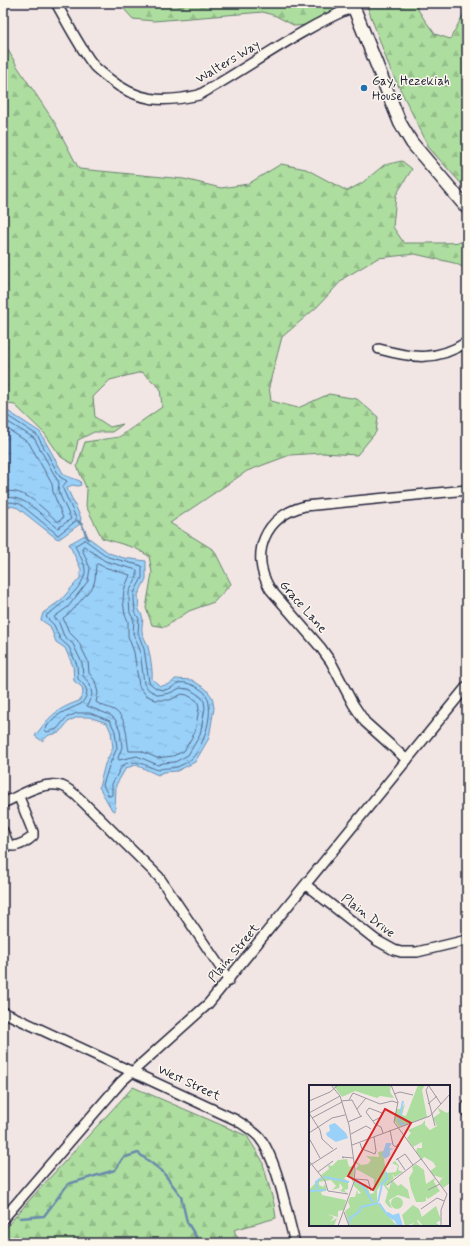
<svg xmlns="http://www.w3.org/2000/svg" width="470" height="1246" font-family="Mynerve,sans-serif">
<defs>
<pattern id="forest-firs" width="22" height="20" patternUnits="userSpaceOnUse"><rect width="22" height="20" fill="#adde9f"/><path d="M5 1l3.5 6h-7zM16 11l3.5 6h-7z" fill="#95be8a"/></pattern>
<pattern id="water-ripples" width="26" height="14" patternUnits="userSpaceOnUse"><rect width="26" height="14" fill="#9ad1f9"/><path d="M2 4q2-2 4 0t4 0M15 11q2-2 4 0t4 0" fill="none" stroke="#84b3d6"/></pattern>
</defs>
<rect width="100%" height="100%" fill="#f2e6e5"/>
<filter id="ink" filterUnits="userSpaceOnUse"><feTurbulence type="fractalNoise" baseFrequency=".025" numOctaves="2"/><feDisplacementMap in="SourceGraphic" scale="8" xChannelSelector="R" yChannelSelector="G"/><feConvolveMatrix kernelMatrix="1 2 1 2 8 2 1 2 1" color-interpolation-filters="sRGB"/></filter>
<g filter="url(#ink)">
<g fill="url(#forest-firs)" stroke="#68806d">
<path d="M120 3H338L334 9 307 25 295 26 276 16 263 12 154 21 133 19 124 9Z"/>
<path d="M366 3H414L424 19 435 34 450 39 467 8V190L430 149 390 69Z"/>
<path d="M3 41 17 66 55 123 79 169 184 179 221 188 248 184 281 164 306 169 347 191 362 183 384 165 402 161 412 169 396 195 393 227 404 243H442L467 242V269L454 263 415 254 378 258 344 278 317 307 282 337 269 386 271 401 298 408 329 394 357 399 378 417 376 432 357 455 322 453 290 455 247 471 170 523 214 550 231 584 214 602 189 611 165 627 152 625 146 608 152 573 149 556 135 548 102 538 86 506 87 490 77 466 85 442 119 437 162 407 160 388 142 372 110 380 93 397 95 417 110 427 123 424 112 432H94L78 440 73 464 61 457 45 434 15 405 3 403Z"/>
<path d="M133 1087 247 1136 262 1160 274 1204 276 1218 234 1230 240 1243H3V1231L33 1196Z"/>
</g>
<g fill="url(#water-ripples)" stroke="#6a8bad">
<path d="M3 408 40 432 64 475 80 481 81 485 78 486 72 485 67 488 81 518 80 524 59 539 56 538 18 508 11 506 3 508Z"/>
<path d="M85 535 109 553 124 558 146 561V579L138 595 139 610C146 621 141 621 142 632 143 637 147 642 148 647 150 655 153 671 152 679L160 686C166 685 171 685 175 679L192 680 206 689 212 697 214 708 209 738 195 762 177 771 163 772 158 775 136 765 126 768 116 785 115 811 112 810 99 787 105 764 113 748 111 732 107 723 89 717H78L69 721 59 733 49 735 42 741 35 736C49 717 56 709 79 701L83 694 82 687 74 681 73 666 65 648 56 642 50 626 41 620 43 613 61 600 80 578 81 569 69 544Z"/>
</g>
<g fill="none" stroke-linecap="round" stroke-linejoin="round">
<g stroke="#526887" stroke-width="1">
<path d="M3 413 37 435 60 477 67 481 63 486V489L76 518V521L58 535 20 504 11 502 3 504"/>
<path d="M3 419 34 438 59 483 58 491 71 519 58 528C42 517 25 493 3 498"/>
<path d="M3 426 29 443 52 484 53 492 63 518 59 521H57C42 508 25 487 3 492"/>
<path d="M85 540 108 557 142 566V578L134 593V600L135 612 139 619 138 633 144 649 149 682C155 689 162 692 171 688 173 687 176 684 179 683 187 681 198 687 204 692 217 706 204 747 192 758 189 762 180 766 176 767 169 769 164 767 158 770 146 766 134 757 122 766L112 784V795L110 796 108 795 103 785 109 766 117 748 115 731 110 721 90 713H77L66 718 57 729 47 732 45 730C53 714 66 711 81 704 90 693 88 688 78 679L77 665 69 647 60 639 54 625 46 617 47 615C59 606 87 586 85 569 84 561 78 553 75 546Z"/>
<path d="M84 546 105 561 137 570V577L129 592V600L130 613 134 620 133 633 140 650 144 684 149 690 159 695 170 693 180 688 189 689 200 696 204 701 205 708 200 735 188 755 175 762 163 763 158 765 137 756 119 760 118 758 122 747 120 730 115 719 110 715 87 706 92 695 90 684 83 676 82 663 73 644 64 636 59 623 54 617 68 607 88 581 90 568 82 549Z"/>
<path d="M98 564 104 567 130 575 124 590 123 601 125 615 128 621V636L134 652 139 686 145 694 155 700H170L182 694 187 695 196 700 198 703 199 708 195 732 184 751 173 756 157 758 141 751H129C126 738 128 718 114 710 108 707 101 706 96 702L98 693 95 681 89 673 88 661 78 641 69 632 63 618 72 611 93 586 95 580 96 565Z"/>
</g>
<g stroke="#6a8bad" stroke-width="2.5">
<path d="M376 3 378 5 380 3"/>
<path d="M78 521 82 525 88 539"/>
<path d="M20 1218 44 1216 68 1184 115 1170 123 1158 138 1153 162 1171 181 1196 187 1222 200 1243"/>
</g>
<defs>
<g id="minor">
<path d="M56 3C68 24 79 46 94 66 98 70 103 74 108 78 137 102 163 103 199 95 251 66 298 30 353 7"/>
<path d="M379 349C412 358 436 362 467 342"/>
<path d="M407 760 365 722 353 704 331 662 321 648 270 589C249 553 265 516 305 506L467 490"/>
<path d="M3 803C20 796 43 780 62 786 70 789 76 795 82 801L159 877 229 980"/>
<path d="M3 831 8 843 12 846C19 846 28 841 33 836V832L19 797"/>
<path d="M306 885 376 940 394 950 401 952H417L467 940"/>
<path d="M3 1012 236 1120C244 1125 252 1130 259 1137 277 1158 287 1215 295 1243"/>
<path d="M467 1106V1112"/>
<path d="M3 1219 121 1082 208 1004 217 993 467 686"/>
</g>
<path id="major" d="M352 3 400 123 412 143 467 208"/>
</defs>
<use href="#minor" stroke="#22223b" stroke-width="12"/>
<use href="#major" stroke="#22223b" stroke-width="15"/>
<use href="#minor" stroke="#fbf7ec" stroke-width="9"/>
<use href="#major" stroke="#fbf7ec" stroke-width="12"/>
</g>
</g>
<circle fill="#1f6fb2" stroke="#fbf7ec" stroke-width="1.5" cx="364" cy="88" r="4"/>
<g text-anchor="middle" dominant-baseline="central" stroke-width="3" stroke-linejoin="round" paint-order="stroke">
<g font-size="13" fill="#22223b" stroke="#fbf7ec">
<text transform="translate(228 62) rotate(-31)">Walters Way</text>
<text transform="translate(303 607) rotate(49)">Grace Lane</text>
<text transform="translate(368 916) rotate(37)">Plain Drive</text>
<text transform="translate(234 953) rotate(-50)">Plain Street</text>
<text transform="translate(189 1083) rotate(25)">West Street</text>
</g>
<g font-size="13" fill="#22223b" stroke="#fbf7ec" text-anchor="start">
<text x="372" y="81">Gay, Hezekiah<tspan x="372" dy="15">House</tspan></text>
</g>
</g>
<g transform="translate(309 1085)">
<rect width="141" height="141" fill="#f2e6e5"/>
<path d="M125 77H141V98L134 103 130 97 135 91 132 87 125 91 121 86 128 81ZM82 118a6 6 0 1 1 12 0a6 6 0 1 1-12 0ZM104 120 110 124 113 132 108 136 112 141H102L105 138 96 141 93 130Z" fill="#adde9f"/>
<path d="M24 0H82L81 7 85 13 71 11 68 13 46 6 33 12ZM109 0H116L113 5 118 32 90 42 85 35 86 31H89L86 29 88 24H92L96 19 93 30 97 31ZM129 23 138 28 141 25V96L138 88 133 93 124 90 123 87 129 85 124 77 115 72 113 75 107 67 108 63H113V57L104 62 98 53 102 48 99 45 113 39 116 35V40L121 45 128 41 124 33 131 28ZM74 66 77 88 87 87 89 81 83 78 86 76 90 81 89 85 94 87 86 92 83 89 85 93 77 101 80 104 83 95 89 101 92 99 99 105 101 114 89 110 80 115 83 123 80 122 76 117 79 106 73 98 68 105V117L88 141H40L36 126 41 122 39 117 41 112H46L48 105 49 109 52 108 44 100 46 95 58 100 61 109 65 108V94L47 84 50 80 46 78V76L52 80 59 79 62 75 57 71 70 72 69 67ZM38 74 40 82 45 80 44 98 41 90 35 93 39 97V104L35 105 38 108 31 106 34 103 31 98 30 103 23 105 27 101 22 95 16 96 12 90 20 84 19 80 23 81 29 75ZM107 79 115 85 117 99 126 93 125 97 131 106 119 114 117 112V116L114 117H107L102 104 100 93 104 86 103 82ZM12 92 15 96 10 97V100L14 102 16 99 18 105 12 107 13 110 37 115 35 125 29 126V132L18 129 25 132 21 137 28 133 25 141H0V105ZM127 121 132 135 127 138 132 141H114L109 135Z" fill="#adde9f"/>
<path d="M26 38 37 48 39 53 27 57 18 51 17 48 21 46 20 40ZM77 58H83L80 63 85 64 81 65V70L76 74 73 70ZM79 127 84 130 90 128 94 141H88L86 136 78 131 76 128Z" fill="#9ad1f9"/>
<path fill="none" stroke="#9ad1f9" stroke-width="2" d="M94 16 90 35 92 39H96M15 92 40 97M46 96 54 101 64 117M8 104 7 97 12 93M0 106 17 105M69 117 73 99 78 94 77 87M70 118 77 128M41 138V133L50 127 52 122 69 118"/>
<path fill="none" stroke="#9f98a1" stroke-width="1" d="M22 0 31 11 40 40 46 85 45 97 29 141M82 0 89 17 85 37 138 109 132 125V141M120 0 117 5 126 41M120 1 132 19M85 9 91 7 104 10M40 15 44 8 71 19 83 16 89 18M0 16 21 7 29 0M32 16 43 15 52 32M119 19 128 11M48 24 57 13M0 28 11 45 13 54 24 64M0 28 31 11M3 33 33 17M64 36 72 32 73 28 60 23 57 27 66 39 72 42 74 48M39 37 53 31M81 45 84 60 85 61 89 62V59L87 62M0 48 23 33 36 30M42 49 57 41 62 44M0 53 11 73M51 58 53 64 66 69 67 66 65 52M43 60 121 31 141 9M35 73 33 72 44 73M88 73 96 85M87 75 96 69 104 80M0 76 16 96 19 106 39 109M0 81 28 63M9 87 24 76M46 94 59 95 62 106M78 100 112 74M119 105 131 99M112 124 128 113 135 116M35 127 40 141"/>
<path fill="#d62828" fill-opacity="0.15" stroke="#d62828" stroke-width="2" d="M76 24 102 38 64 105 39 91Z"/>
<rect width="141" height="141" fill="none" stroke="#22223b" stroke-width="2"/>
</g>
<rect width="470" height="1246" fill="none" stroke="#fbf7ec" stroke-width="16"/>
<rect x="8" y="8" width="454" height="1230" fill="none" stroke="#22223b" stroke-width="1.5" filter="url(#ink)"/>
</svg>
